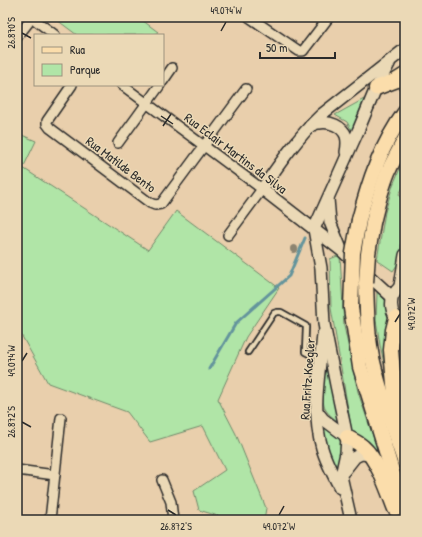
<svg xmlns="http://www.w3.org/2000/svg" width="422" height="537" font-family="'Patrick Hand',sans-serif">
<rect width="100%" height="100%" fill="#e9cfac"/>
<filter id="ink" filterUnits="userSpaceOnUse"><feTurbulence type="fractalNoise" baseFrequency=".025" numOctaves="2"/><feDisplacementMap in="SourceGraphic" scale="8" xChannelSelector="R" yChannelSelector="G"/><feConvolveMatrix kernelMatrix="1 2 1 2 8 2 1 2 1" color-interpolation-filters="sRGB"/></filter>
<g filter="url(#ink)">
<g fill="#b0e5a7" stroke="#6e8869">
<path d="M53 17H138L158 32 154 35H77Z"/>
<path d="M364 99 352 131 347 122 335 115Z"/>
<path d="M17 133 36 141 23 168 148 250 176 211 279 288 246 337 218 399 236 434 266 508 264 520H231L199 510 194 491 225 470 203 426 150 442 127 412 48 383 19 331 17 330Z"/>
<path d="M405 157V184L399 194 405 204V216L399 262 393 271 377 260 385 212 393 185Z"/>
<path d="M340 255 344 326 358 392 379 454 364 438 352 433 331 308 330 259Z"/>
<path d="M377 292 386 301 391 327 388 381 380 345 376 320Z"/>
<path d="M327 355 339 420H336C331 416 326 412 324 406 321 396 326 367 327 355Z"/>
<path d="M322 424 342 438V460L336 472 330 460Z"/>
</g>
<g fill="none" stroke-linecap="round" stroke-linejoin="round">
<path stroke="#64949c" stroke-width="3" d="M209 369 236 323 289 276 305 238"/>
<defs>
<path id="service" d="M248 352 274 313 277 312H281L306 326V328L305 352 309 354 321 356"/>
<g id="minor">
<path d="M31 17 55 35"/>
<path d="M249 17 299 51H303L329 17"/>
<path d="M17 37 32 18"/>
<path d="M163 81 172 68"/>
<path d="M72 85 47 121V124L50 128 150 203 155 205 161 204 246 89"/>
<path d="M122 85 262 189 228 235"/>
<path d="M118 143 160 85"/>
<path d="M17 470 55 475"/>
<path d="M162 480 171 502 173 520"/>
<path d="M50 520 61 418"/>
</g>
<g id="tertiary">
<path d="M310 126C313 125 316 123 319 123 330 121 342 126 346 136 348 142 347 147 346 152"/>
<path d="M328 199 330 222 341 249"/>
<path d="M314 229 321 268 324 324 336 385 347 437 346 453 341 476 351 520"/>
<path d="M314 229 358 131 376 88 389 64"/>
<path d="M405 284C387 293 387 315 405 325"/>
<path d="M400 286 405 255"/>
<path d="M392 297 342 251 262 189C280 163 298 137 321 115L405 49"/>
<path d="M323 334C320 372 311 411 322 448 326 462 333 475 340 488"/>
<path d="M316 410 323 419 347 437"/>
<path d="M344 471 355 457 361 454 371 455"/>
</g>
<g id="primary">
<path d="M376 88 397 80 405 75"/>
<path d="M359 220C369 181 381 145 405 112"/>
<path d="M373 223C377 206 381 189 388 172 393 161 399 150 405 139"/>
<path d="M352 281 351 308 360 367 405 513"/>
<path d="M366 283C367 310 367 339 374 366 382 399 394 431 405 463"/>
<path d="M396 318 393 330 391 350 398 429"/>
<path d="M347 437C352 440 359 443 363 447 378 460 388 491 395 509"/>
</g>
</defs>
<use href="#service" stroke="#2b2b2b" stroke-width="8"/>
<use href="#minor" stroke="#2b2b2b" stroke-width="12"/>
<use href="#tertiary" stroke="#2b2b2b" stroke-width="14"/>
<use href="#primary" stroke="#2b2b2b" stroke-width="17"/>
<use href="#service" stroke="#ebd9b6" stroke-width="4.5"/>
<use href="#minor" stroke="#ebd9b6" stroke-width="9"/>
<use href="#tertiary" stroke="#ebd9b6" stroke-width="11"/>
<use href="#primary" stroke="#fbddab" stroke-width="14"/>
<defs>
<g id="primary-bridge">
<path d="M352 281 353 253 359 220"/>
<path d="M366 283 368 254 373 223"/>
</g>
</defs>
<use href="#primary-bridge" stroke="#2b2b2b" stroke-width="17" stroke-linecap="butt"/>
<use href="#primary-bridge" stroke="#fbddab" stroke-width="14"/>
</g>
<circle fill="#8c8470" cx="294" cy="249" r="4"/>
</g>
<path fill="none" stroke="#2b2b2b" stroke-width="1.5" d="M221 31 226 22M22 33 31 38M161 116 173 124M163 126 171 114M395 322 400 314M22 361 27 353M22 422 31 427M168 510 176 515M279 515 284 506"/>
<g text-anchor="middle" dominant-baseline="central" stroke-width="3" stroke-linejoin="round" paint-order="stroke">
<g font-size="13" fill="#2b2b2b" stroke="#ebd9b6">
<text transform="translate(236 153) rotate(37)">Rua Eclair Martins da Silva</text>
<text transform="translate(121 164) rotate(37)">Rua Matilde Bento</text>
<text transform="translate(307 379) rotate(-86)">Rua Fritz Koegler</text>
</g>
</g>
<rect width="422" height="537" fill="none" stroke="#ebd9b6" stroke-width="44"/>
<rect x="34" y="34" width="130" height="52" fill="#ebd9b6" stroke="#9e937e"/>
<rect x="42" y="47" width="20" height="6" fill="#fbddab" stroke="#9e937e"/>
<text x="70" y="54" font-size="12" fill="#2b2b2b">Rua</text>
<rect x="42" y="64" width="20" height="12" fill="#b0e5a7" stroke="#9e937e"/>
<text x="70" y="74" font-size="12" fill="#2b2b2b">Parque</text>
<path d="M260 52v6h75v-6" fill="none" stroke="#2b2b2b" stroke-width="2"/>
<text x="266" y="52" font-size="12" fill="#2b2b2b" stroke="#ebd9b6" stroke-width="3" paint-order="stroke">50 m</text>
<rect x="22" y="22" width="378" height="493" fill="none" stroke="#2b2b2b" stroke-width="1.5"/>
<g font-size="10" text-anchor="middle" fill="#2b2b2b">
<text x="226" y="14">49.074°W</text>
<text transform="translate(11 33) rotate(-90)" y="4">26.870°S</text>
<text transform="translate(411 314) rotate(-90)" y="4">49.072°W</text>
<text transform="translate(11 361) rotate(-90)" y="4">49.074°W</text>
<text transform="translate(11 422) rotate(-90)" y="4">26.872°S</text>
<text x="176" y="530">26.872°S</text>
<text x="279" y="530">49.072°W</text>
</g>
</svg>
